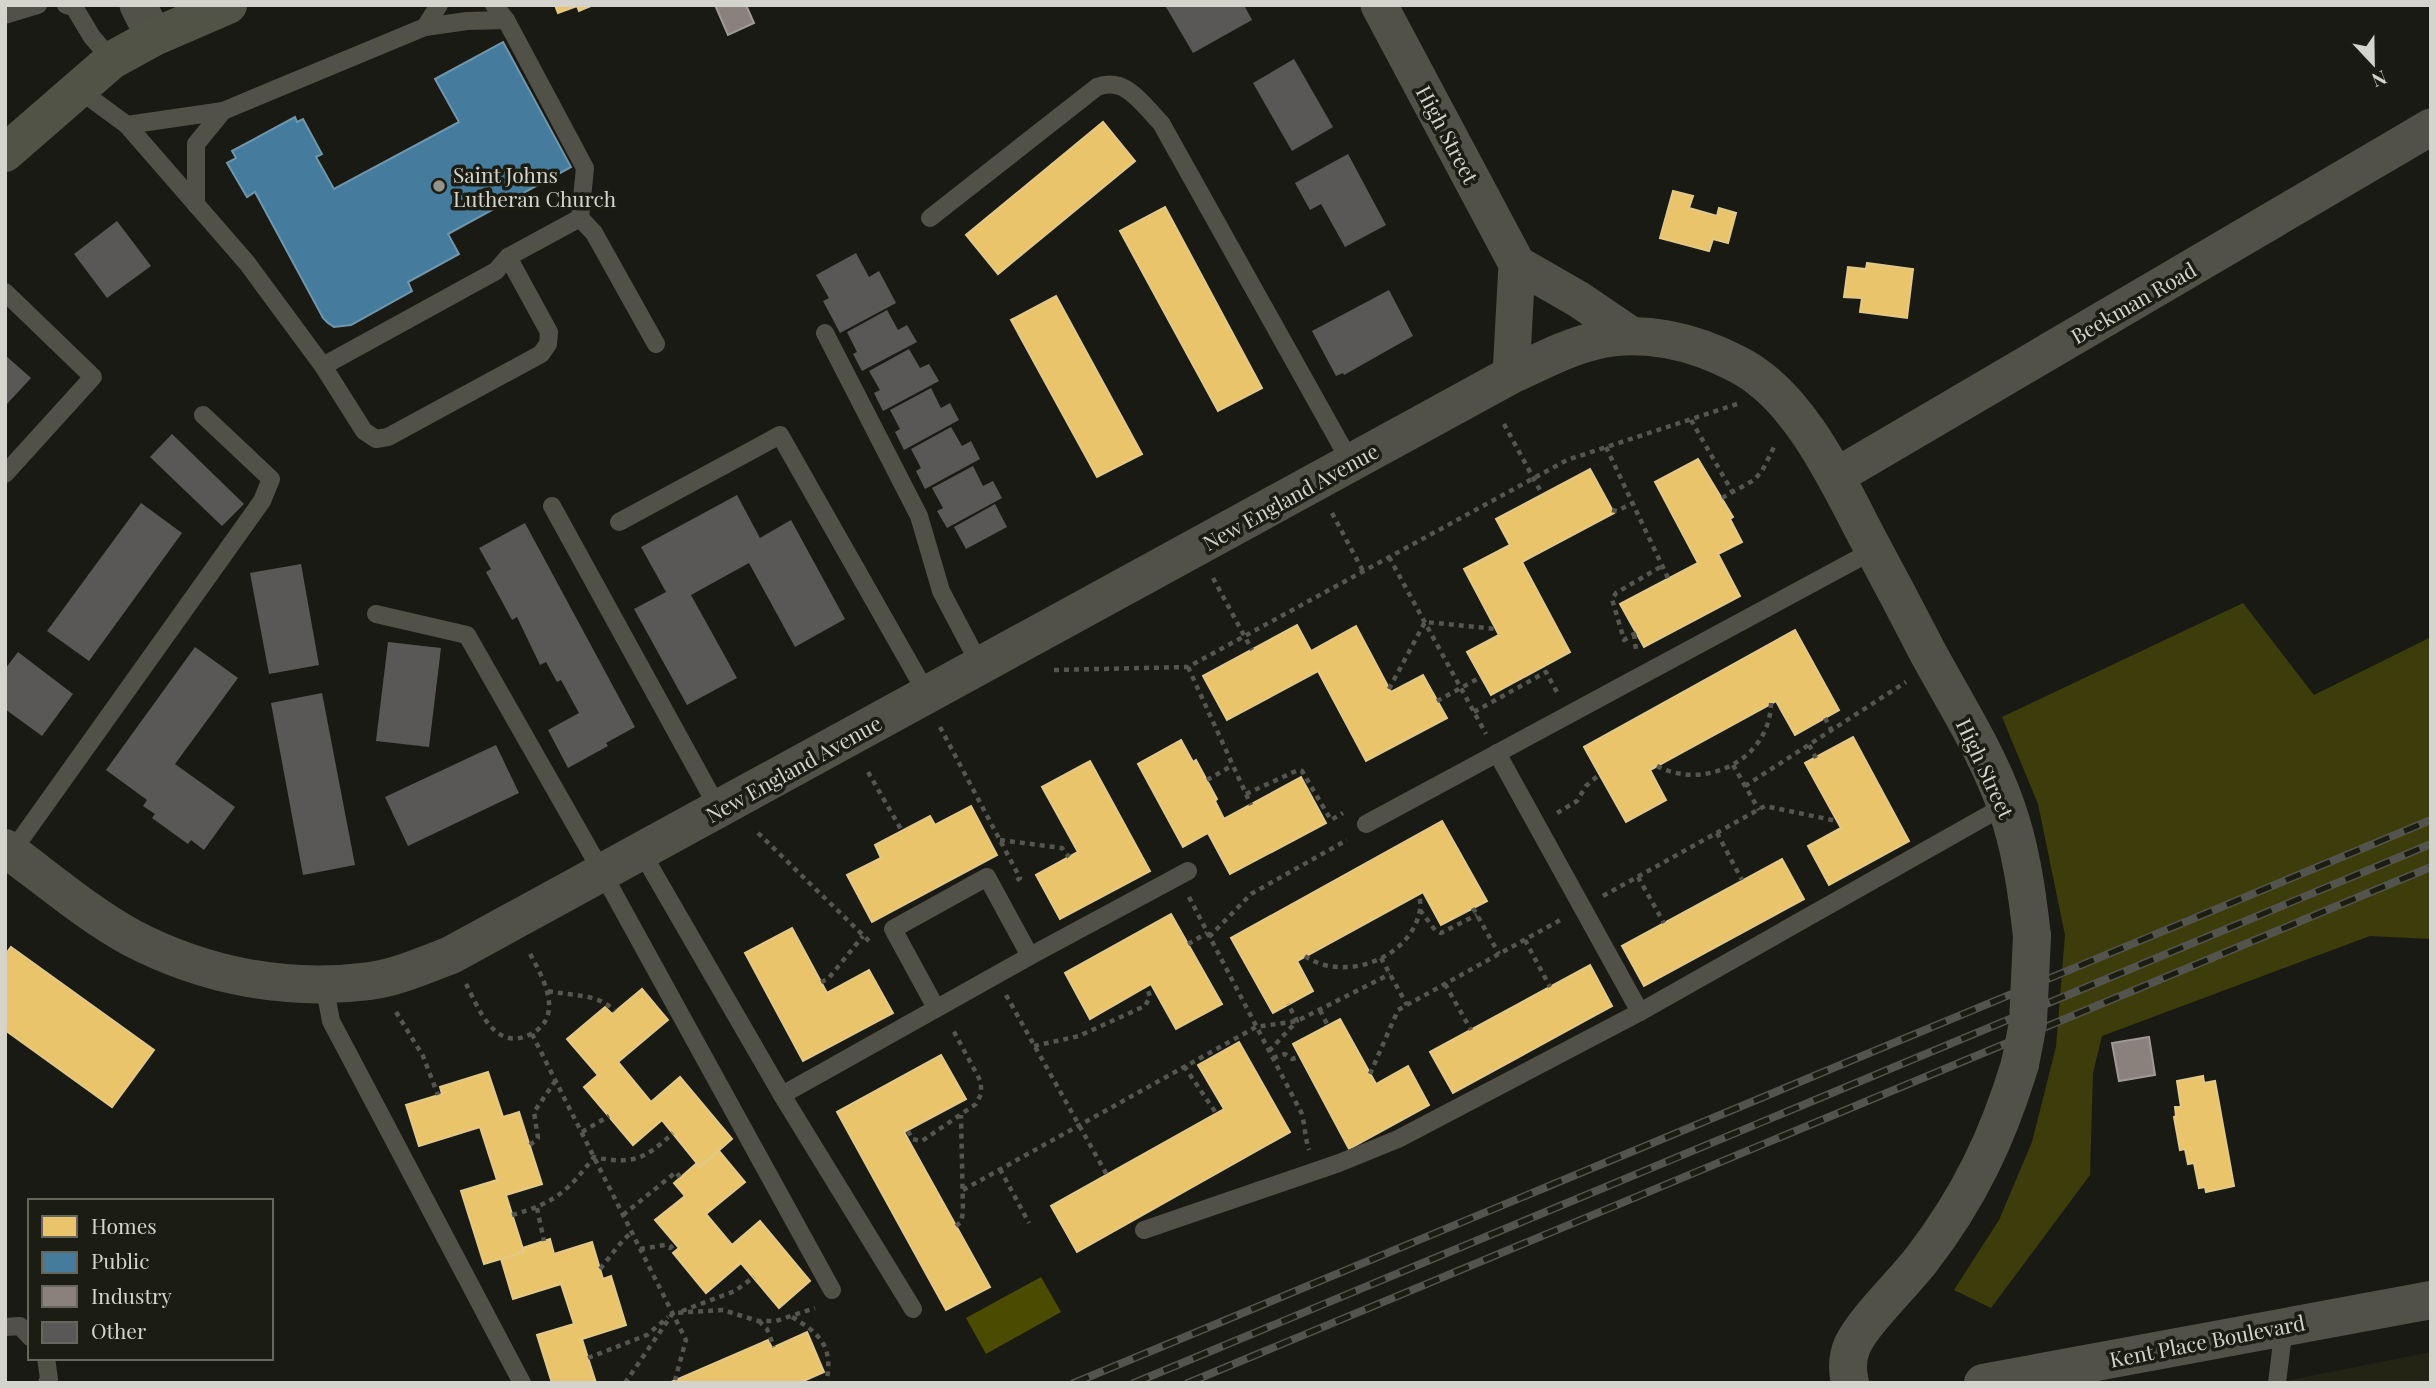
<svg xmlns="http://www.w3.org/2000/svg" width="2436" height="1388" font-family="'Playfair Display',serif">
<rect width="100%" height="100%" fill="#1a1a15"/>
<path fill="#232414" d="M2431 1352V1383H2275L2396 1359Z"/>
<path fill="#3c3d0b" d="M2243 603 2314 695 2431 637V939L2370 936 2102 1036 2093 1073 2090 1175 1991 1308 1954 1290 1999 1220 2032 1142 2056 1047 2065 935 2038 804 2002 717Z"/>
<path fill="#4b4c02" d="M1041 1277 1061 1312 986 1354 966 1318Z"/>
<g fill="#e9c46a" stroke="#e3c988" stroke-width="2">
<path d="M555 5H593L579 11 577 6 558 13Z"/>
<path d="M1103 122 1135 161 998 274 966 235Z"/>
<path d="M1673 191 1693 196 1689 208 1717 216 1719 208 1736 213 1728 243 1713 239 1709 251 1660 238Z"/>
<path d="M1165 207 1262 388 1218 411 1120 231Z"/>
<path d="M1867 263 1913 269 1907 318 1860 312 1862 298 1844 297 1848 267 1866 269Z"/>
<path d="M1056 296 1142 454 1097 477 1011 320Z"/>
<path d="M1698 459 1733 517 1730 519 1742 542 1718 554 1740 596 1644 647 1620 604 1698 563 1655 482Z"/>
<path d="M1590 469 1614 513 1522 562 1570 652 1491 695 1467 652 1499 635 1464 569 1510 545 1496 519Z"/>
<path d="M1297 625 1311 651 1356 626 1391 692 1423 675 1447 718 1366 761 1318 671 1227 720 1203 676Z"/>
<path d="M1795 630 1839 710 1795 735 1776 701 1650 770 1666 800 1626 822 1584 747Z"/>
<path d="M1853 737 1909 841 1829 885 1808 846 1841 828 1805 763Z"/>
<path d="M1181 740 1193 762 1196 760 1217 799 1215 801 1224 819 1301 777 1326 823 1230 874 1208 833 1183 847 1138 764Z"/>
<path d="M1090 761 1150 871 1060 919 1036 875 1078 852 1042 787Z"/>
<path d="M971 806 997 855 872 922 847 875 881 858 875 845 930 816 935 825Z"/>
<path d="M1442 821 1487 901 1441 925 1423 892 1297 961 1313 991 1273 1013 1231 938Z"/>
<path d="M1782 859 1804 899 1644 986 1622 946Z"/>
<path d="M1171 914 1222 1004 1176 1029 1151 984 1090 1019 1065 973Z"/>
<path d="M792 928 827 993 869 970 893 1013 803 1061 745 953Z"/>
<path d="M11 947 154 1050 112 1107 5 1030V955Z"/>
<path d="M1590 965 1612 1006 1453 1093 1430 1052Z"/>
<path d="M642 989 668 1020 618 1062 651 1102 680 1077 732 1139 700 1167 662 1120 633 1145 584 1087 598 1075 567 1039 605 1007 612 1014Z"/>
<path d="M1340 1019 1376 1084 1408 1066 1429 1105 1349 1149 1293 1044Z"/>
<path d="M1239 1042 1290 1132 1077 1252 1051 1206 1224 1109 1198 1065Z"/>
<path d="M941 1055 966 1099 904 1132 990 1287 946 1310 837 1112Z"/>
<path d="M488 1072 503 1117 519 1112 542 1184 506 1195 524 1252 484 1264 461 1191 497 1180 480 1127 419 1146 406 1105 442 1094 440 1087Z"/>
<path d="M2203 1076 2204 1083 2215 1081 2234 1186 2206 1192 2205 1187 2199 1188 2194 1163 2188 1164 2185 1149 2180 1150 2174 1117 2176 1116 2175 1107H2181L2177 1081Z"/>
<path d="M719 1151 745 1182 706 1214 732 1245 760 1221 810 1281 779 1308 741 1263 706 1293 673 1253 679 1248 655 1220 685 1196 674 1183 697 1163 700 1167Z"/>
<path d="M550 1239 554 1254 592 1242 603 1279 611 1276 626 1325 582 1339 596 1383H552L537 1335 574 1324 561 1284 513 1299 501 1259 524 1252 522 1248Z"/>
<path d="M807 1332 824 1372 799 1383H669L768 1340 772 1348Z"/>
</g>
<path fill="#457b9d" stroke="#7096ab" stroke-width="2" d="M503 42 571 167 448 234 459 254 408 282 412 291 351 325 334 327 328 323 323 318 255 192 247 197 227 163 236 158 232 151 295 117 297 122 303 119 322 154 316 157 334 189 459 122 435 79Z"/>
<g fill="#8a817c" stroke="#a09a94" stroke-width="2">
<path d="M715 5H746L754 23 728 35Z"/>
<path d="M2149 1037 2155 1075 2119 1081 2112 1043Z"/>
</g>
<g fill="#5a5857">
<path d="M1170 5H1244L1252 20 1193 53 1166 7Z"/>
<path d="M1294 59 1333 127 1292 151 1253 83Z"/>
<path d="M1348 154 1386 225 1345 247 1321 204 1310 210 1295 183Z"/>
<path d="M117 221 151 266 107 298 74 254Z"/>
<path d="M856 253 869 277 879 271 896 303 840 333 823 301 829 298 816 275Z"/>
<path d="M1389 290 1413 336 1344 375 1343 373 1336 376 1312 331Z"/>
<path d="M887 310 898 330 907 325 917 342 862 371 853 354 857 352 847 332Z"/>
<path d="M909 349 920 368 929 364 939 381 883 411 874 393 880 390 869 371Z"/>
<path d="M5 355 31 378 5 406Z"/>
<path d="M931 388 941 408 950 403 959 420 904 450 895 432 900 429 890 410Z"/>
<path d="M951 427 962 446 971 441 980 459 925 489 916 471 921 468 911 449Z"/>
<path d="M172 434 244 504 222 526 150 457Z"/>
<path d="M973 466 983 486 993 481 1002 498 947 528 937 511 943 508 932 488Z"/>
<path d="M737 495 760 538 791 520 845 619 795 647 749 563 691 595 737 678 687 705 634 609 666 592 641 547Z"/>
<path d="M141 503 182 533 89 661 47 631Z"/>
<path d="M995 504 1007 527 966 549 954 527Z"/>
<path d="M525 523 635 727 606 743 608 746 568 768 548 730 579 713 561 680 557 682 546 662 540 665 517 617 512 620 486 572 491 569 479 548Z"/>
<path d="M301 564 319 665 269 674 250 573Z"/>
<path d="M388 642 441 648 429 747 376 741Z"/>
<path d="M195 647 238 678 175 764 235 807 204 850 191 840 188 844 152 818 155 814 143 806 147 800 106 770Z"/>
<path d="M18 652 73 694 42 736 5 709V669Z"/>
<path d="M322 693 355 865 303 875 271 703Z"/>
<path d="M496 745 519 793 408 846 385 797Z"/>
</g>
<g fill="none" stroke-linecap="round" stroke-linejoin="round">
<g stroke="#55564f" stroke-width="4.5" stroke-dasharray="5 5" stroke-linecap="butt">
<path d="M1691 420 1733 493"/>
<path d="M1504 424 1542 494"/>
<path d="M1606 447 1668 578"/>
<path d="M1722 498 1754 480 1762 471 1775 445"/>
<path d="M1612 510 1617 511 1633 503"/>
<path d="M1332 513 1363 571"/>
<path d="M1389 557 1486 734"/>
<path d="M1213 578 1252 650"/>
<path d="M1636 633 1624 640 1612 599 1616 593 1662 566"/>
<path d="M1634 634 1636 650"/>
<path d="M1188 667 1251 805"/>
<path d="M1054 670 1188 667 1567 460 1737 404"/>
<path d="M1389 689 1425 622 1497 629"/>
<path d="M1437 701 1481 677"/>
<path d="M1474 712 1546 672 1558 694"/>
<path d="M1825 718 1832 731"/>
<path d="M940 727 1020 878 1016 881"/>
<path d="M1809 745 1816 758"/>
<path d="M1733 765 1759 810"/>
<path d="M1657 766C1705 791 1770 760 1771 703"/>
<path d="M868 772 902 831"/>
<path d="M1207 780 1233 765"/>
<path d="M1745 786 1906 682"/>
<path d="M1246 794 1298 770 1302 771 1331 820 1343 813"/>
<path d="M1557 813 1577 801 1586 786 1600 774"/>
<path d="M758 833 870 942"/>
<path d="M1717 833 1742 880"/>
<path d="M1000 840 1062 848 1069 857"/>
<path d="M1638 877 1664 923"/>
<path d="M1603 896 1765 806 1837 821"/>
<path d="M1189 897 1302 1114C1305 1127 1305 1138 1309 1150"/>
<path d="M1473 908 1499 954"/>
<path d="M1420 910 1435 930 1441 933 1477 915"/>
<path d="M1209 937 1251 894 1347 840"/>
<path d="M1525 940 1550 987"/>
<path d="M1188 944 1207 933"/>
<path d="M1305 956C1343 983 1411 959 1420 910 1421 905 1420 899 1419 894"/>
<path d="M1381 958 1407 1005"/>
<path d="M821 982 828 979 863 936"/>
<path d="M466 984C475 1001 484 1026 503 1036 512 1040 521 1039 529 1035 567 1017 542 976 528 950"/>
<path d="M1445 984 1471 1030"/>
<path d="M548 991C572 996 597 993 615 1011"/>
<path d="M1006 995 1107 1175"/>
<path d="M1320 1010 1328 1026"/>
<path d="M396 1012 423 1056 438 1095"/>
<path d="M532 1034 686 1340 675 1380"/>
<path d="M1034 1046 1079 1036 1145 1006 1150 997 1147 987"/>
<path d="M1269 1051 1297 1021 1288 1004"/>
<path d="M1273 1058 1285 1054 1292 1059 1299 1057"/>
<path d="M1184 1066 1216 1113"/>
<path d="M1370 1074 1398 1010 1562 919"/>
<path d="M908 1131 912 1139 922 1141 976 1104 981 1094V1082L952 1028"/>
<path d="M582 1132 609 1116"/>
<path d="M530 1145 538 1138 534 1112 556 1080"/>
<path d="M1000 1169 1029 1223"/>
<path d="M963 1190 1256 1027 1297 1021 1390 974"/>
<path d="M537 1208 544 1241"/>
<path d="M512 1215C555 1203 567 1192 594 1157 633 1165 645 1159 673 1133"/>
<path d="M623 1215 676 1172 680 1177"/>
<path d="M956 1226 961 1222 963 1212 961 1115"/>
<path d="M640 1249 665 1245 670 1248 675 1244"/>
<path d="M600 1269C611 1256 619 1243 632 1232"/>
<path d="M682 1311 735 1291 754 1277"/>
<path d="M792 1317C821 1334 834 1348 826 1383"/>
<path d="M759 1321 767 1329 774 1347"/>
<path d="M588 1358 647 1335 668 1317"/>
<path d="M625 1383 673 1313 723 1310 758 1321H776L815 1308"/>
</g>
<g stroke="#515148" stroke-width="18">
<path d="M66 5 74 7 92 37 112 60"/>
<path d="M5 15 38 5"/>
<path d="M425 27 467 21 506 20"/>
<path d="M78 89 127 125 223 111 425 27 439 5"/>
<path d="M127 125 247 263 323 366 364 431 376 439 388 437 541 354 548 344 549 332 508 257"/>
<path d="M196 205V144L223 111"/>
<path d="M580 218 594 233 656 344"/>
<path d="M930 218 1097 87C1126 76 1142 104 1161 123L1351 463"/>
<path d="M5 292 93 377 5 474"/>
<path d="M825 333 919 516 941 591 980 665"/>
<path d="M323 366 496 271 508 257 580 218 585 168 506 20 494 5"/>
<path d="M552 506 718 808"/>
<path d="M619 522 780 435 927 694"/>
<path d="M376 614 467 635 602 872 832 1290"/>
<path d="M1497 753 1640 1012"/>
<path d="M1366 824 1874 550"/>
<path d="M641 851 782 1095 913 1309"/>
<path d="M11 853 262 501 271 479 203 415"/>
<path d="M324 984 331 1021 522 1383"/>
<path d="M936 1008 893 929 987 877 1030 956"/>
<path d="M782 1095 1030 956 1188 871"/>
<path d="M1144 1230 1339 1163 1398 1139 1640 1012 2006 805"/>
<path d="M5 1327 20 1326 30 1337"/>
<path d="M46 1358 49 1379 47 1383"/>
<path d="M2277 1383 2284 1326"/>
</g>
<g stroke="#515148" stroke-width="37">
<path d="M138 5 154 37"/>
<path d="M1379 5 1517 264 1511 375"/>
<path d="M1517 264 1578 299 1631 335"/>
<path d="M1835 477 2431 127"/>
</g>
<g stroke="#515148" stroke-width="38">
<path d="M5 848C45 877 89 915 132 938 205 976 287 992 370 981 398 977 425 965 451 955L1511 375C1538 363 1565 348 1594 341 1642 329 1693 341 1737 364 1799 395 1837 480 1868 539 1888 576 1908 614 1927 651 1954 701 1987 752 2006 806 2021 848 2027 892 2032 936"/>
<path d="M1850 1383C1847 1370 1847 1358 1852 1346 1864 1320 1903 1284 1922 1259 1969 1198 1998 1137 2020 1064"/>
<path d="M1983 1383 2431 1300"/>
</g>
<path stroke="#525347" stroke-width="38" d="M5 153 112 60 154 37 228 5"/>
<defs>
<g id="rail">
<path d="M1074 1383 2431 820"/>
<path d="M1134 1383 2431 844"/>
<path d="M1188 1383 2431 867"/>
</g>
</defs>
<use href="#rail" stroke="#54544e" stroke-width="8"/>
<use href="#rail" stroke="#1c1d12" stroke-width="5" stroke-dasharray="16" stroke-linecap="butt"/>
<path stroke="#515148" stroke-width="38" d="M2020 1064 2028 1023 2032 936"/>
</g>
<circle fill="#93938d" stroke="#1c1d12" stroke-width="2.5" cx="439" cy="186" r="7"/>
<g text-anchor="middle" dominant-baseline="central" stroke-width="7" stroke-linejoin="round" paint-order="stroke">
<g font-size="21" fill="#d4d4cd" stroke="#1c1d12">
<text transform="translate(1448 134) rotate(62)">High Street</text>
<text transform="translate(2133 302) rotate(-30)">Beekman Road</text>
<text transform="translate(1290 496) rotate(-29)">New England Avenue</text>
<text transform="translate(793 768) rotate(-29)">New England Avenue</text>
<text transform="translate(1986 768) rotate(65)">High Street</text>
<text transform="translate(2207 1340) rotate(-11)">Kent Place Boulevard</text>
</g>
<g font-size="21" fill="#d4d4cd" stroke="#1c1d12" text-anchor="start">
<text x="453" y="174">Saint Johns<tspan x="453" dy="24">Lutheran Church</tspan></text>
</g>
</g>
<rect width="2436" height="1388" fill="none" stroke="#d4d4cd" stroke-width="14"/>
<rect x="28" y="1199" width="245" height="161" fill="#1c1d12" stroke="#66665d" stroke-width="2"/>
<rect x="42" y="1216" width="35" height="21" fill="#e9c46a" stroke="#66665d" stroke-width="2"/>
<text x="91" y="1234" font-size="21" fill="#d4d4cd">Homes</text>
<rect x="42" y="1252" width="35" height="21" fill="#457b9d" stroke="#66665d" stroke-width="2"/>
<text x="91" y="1269" font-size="21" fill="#d4d4cd">Public</text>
<rect x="42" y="1286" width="35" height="21" fill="#8a817c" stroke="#66665d" stroke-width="2"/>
<text x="91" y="1304" font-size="21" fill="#d4d4cd">Industry</text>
<rect x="42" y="1322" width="35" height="21" fill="#5a5857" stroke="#66665d" stroke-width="2"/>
<text x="91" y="1339" font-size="21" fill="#d4d4cd">Other</text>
<g transform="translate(2373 63) rotate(158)" stroke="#1c1d12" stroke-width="5" paint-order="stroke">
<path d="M0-5L12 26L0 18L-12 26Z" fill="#d4d4cd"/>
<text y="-10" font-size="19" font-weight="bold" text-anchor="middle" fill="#d4d4cd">N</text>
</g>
</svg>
